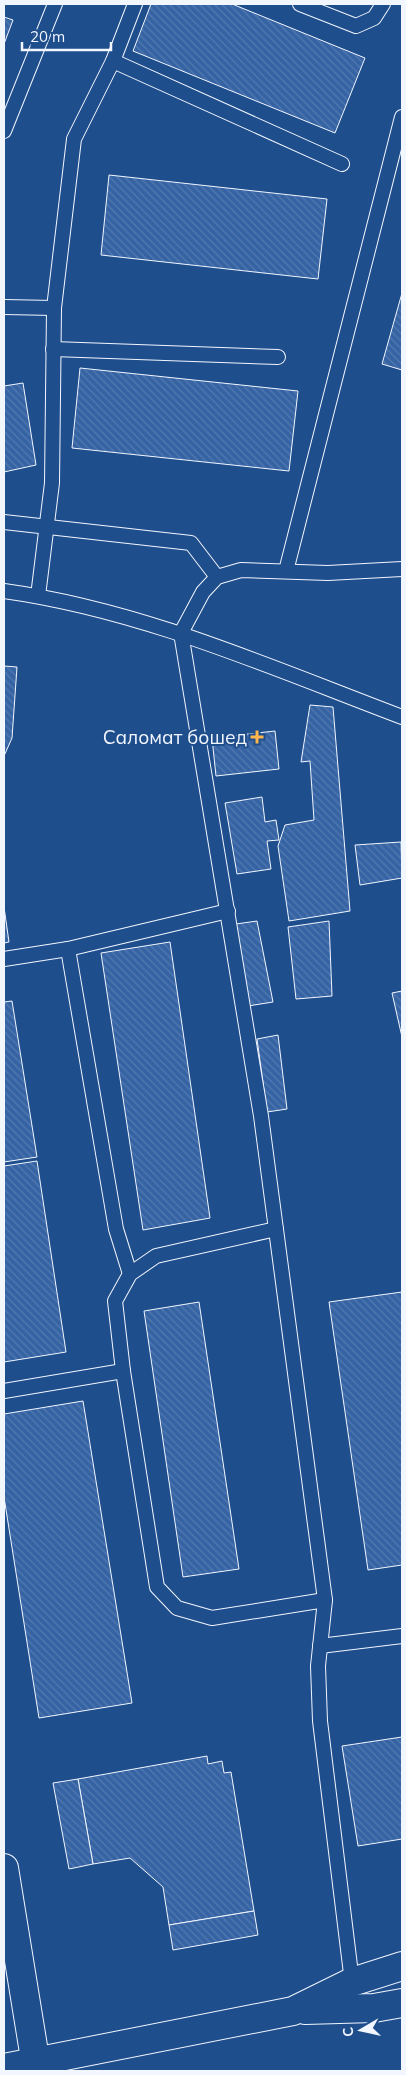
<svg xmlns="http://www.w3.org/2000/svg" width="406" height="2075" font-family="Mulish,sans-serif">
<defs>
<pattern id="building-back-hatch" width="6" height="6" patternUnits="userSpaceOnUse" patternTransform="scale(1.25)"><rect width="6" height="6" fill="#3563a3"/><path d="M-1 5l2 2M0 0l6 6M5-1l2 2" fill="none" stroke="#537ab1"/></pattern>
</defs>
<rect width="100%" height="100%" fill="#1f4e8c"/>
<g fill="url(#building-back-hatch)" stroke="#f2f6ff">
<path d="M151 4H232L365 58 335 133 133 51Z"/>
<path d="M4 17 13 20 4 44Z"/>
<path d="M109 175 327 199 318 279 101 255Z"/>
<path d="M402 293V370L382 364Z"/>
<path d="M80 368 298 391 289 471 72 448Z"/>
<path d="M23 383 36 465 4 472V386Z"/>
<path d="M4 666 17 667 12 738 4 756Z"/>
<path d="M310 705 333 707 350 911 289 921 278 846 285 825 314 820 310 761 301 762Z"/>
<path d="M275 731 279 769 216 776 212 738Z"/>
<path d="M262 797 265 822 276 820 279 840 267 841 271 869 237 874 225 803Z"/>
<path d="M401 842 402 878 360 885 355 845Z"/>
<path d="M4 907 9 942 4 943Z"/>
<path d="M257 921 273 1002 248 1006 236 924Z"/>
<path d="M329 921 332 996 296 999 288 927Z"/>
<path d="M170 942 210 1218 143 1230 101 953Z"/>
<path d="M402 991V1037L392 993Z"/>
<path d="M12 1001 37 1157 4 1162V1002Z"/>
<path d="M278 1035 287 1109 267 1112 257 1039Z"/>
<path d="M37 1161 66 1352 4 1362V1166Z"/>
<path d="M402 1292V1565L368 1570 329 1302Z"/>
<path d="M199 1302 239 1569 183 1577 144 1311Z"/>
<path d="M83 1401 132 1703 39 1718 4 1497V1414Z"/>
<path d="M402 1737V1839L358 1846 342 1746Z"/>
<path d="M207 1756 208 1764 222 1761 224 1773 231 1772 254 1911 169 1925 163 1887 130 1858 93 1864 78 1779Z"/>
<path d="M78 1779 93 1864 69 1869 53 1783Z"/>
<path d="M254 1911 258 1935 173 1950 169 1925Z"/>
</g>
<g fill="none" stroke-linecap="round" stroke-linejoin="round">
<defs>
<g id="lane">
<path d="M300 4 356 26 374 18 383 4"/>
<path d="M113 61 342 164"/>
<path d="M4 131 55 4"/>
<path d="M4 307 54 308"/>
<path d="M53 349 278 357"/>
<path d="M4 522 191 543 217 577"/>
<path d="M286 571 402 117"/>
<path d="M4 591C142 610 272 668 402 717"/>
<path d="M38 596 52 483 54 308 74 139 113 61 135 4"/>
<path d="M68 949 116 1229 130 1274"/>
<path d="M4 959 68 949 228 911"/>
<path d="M276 1229 156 1256 130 1274 115 1301 123 1371 157 1587 177 1608 212 1618 325 1600"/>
<path d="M4 1391 123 1371"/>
<path d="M320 1646 402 1636"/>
<path d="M352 1982 320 1721 318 1666 325 1600 261 1116 181 633 203 592 217 577 241 570 328 573 402 569"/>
</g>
<g id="secondary">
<path d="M305 2010 374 2008 402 2003"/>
<path d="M4 2068 293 2011 352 1982 402 1966"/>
</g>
<path id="highway" d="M4 1868 37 2071"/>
</defs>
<use href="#lane" stroke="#f2f6ff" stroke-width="16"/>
<use href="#secondary" stroke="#f2f6ff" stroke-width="30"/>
<use href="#highway" stroke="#f2f6ff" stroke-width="30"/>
<use href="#lane" stroke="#1f4e8c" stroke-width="14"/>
<use href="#secondary" stroke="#1f4e8c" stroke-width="28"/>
<use href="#highway" stroke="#1f4e8c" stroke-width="28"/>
</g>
<path fill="#ffb74d" stroke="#1f4e8c" stroke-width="2" d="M254.5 729.5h5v5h5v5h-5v5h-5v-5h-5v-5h5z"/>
<g text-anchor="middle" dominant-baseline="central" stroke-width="4" stroke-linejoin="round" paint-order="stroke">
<g font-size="19" fill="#f2f6ff" stroke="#1f4e8c" text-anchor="end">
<text x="247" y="737">Саломат бошед</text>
</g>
</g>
<rect width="406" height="2075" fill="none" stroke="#f2f6ff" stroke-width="10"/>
<g transform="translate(361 2030) rotate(261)" stroke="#1f4e8c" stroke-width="4" paint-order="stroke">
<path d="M0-4L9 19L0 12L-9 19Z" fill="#f2f6ff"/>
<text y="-8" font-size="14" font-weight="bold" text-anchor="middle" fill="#f2f6ff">С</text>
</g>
<path d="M22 42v8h89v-8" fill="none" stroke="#f2f6ff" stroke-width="2.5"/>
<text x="30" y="42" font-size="15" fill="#f2f6ff" stroke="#1f4e8c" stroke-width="4" paint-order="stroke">20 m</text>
</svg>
